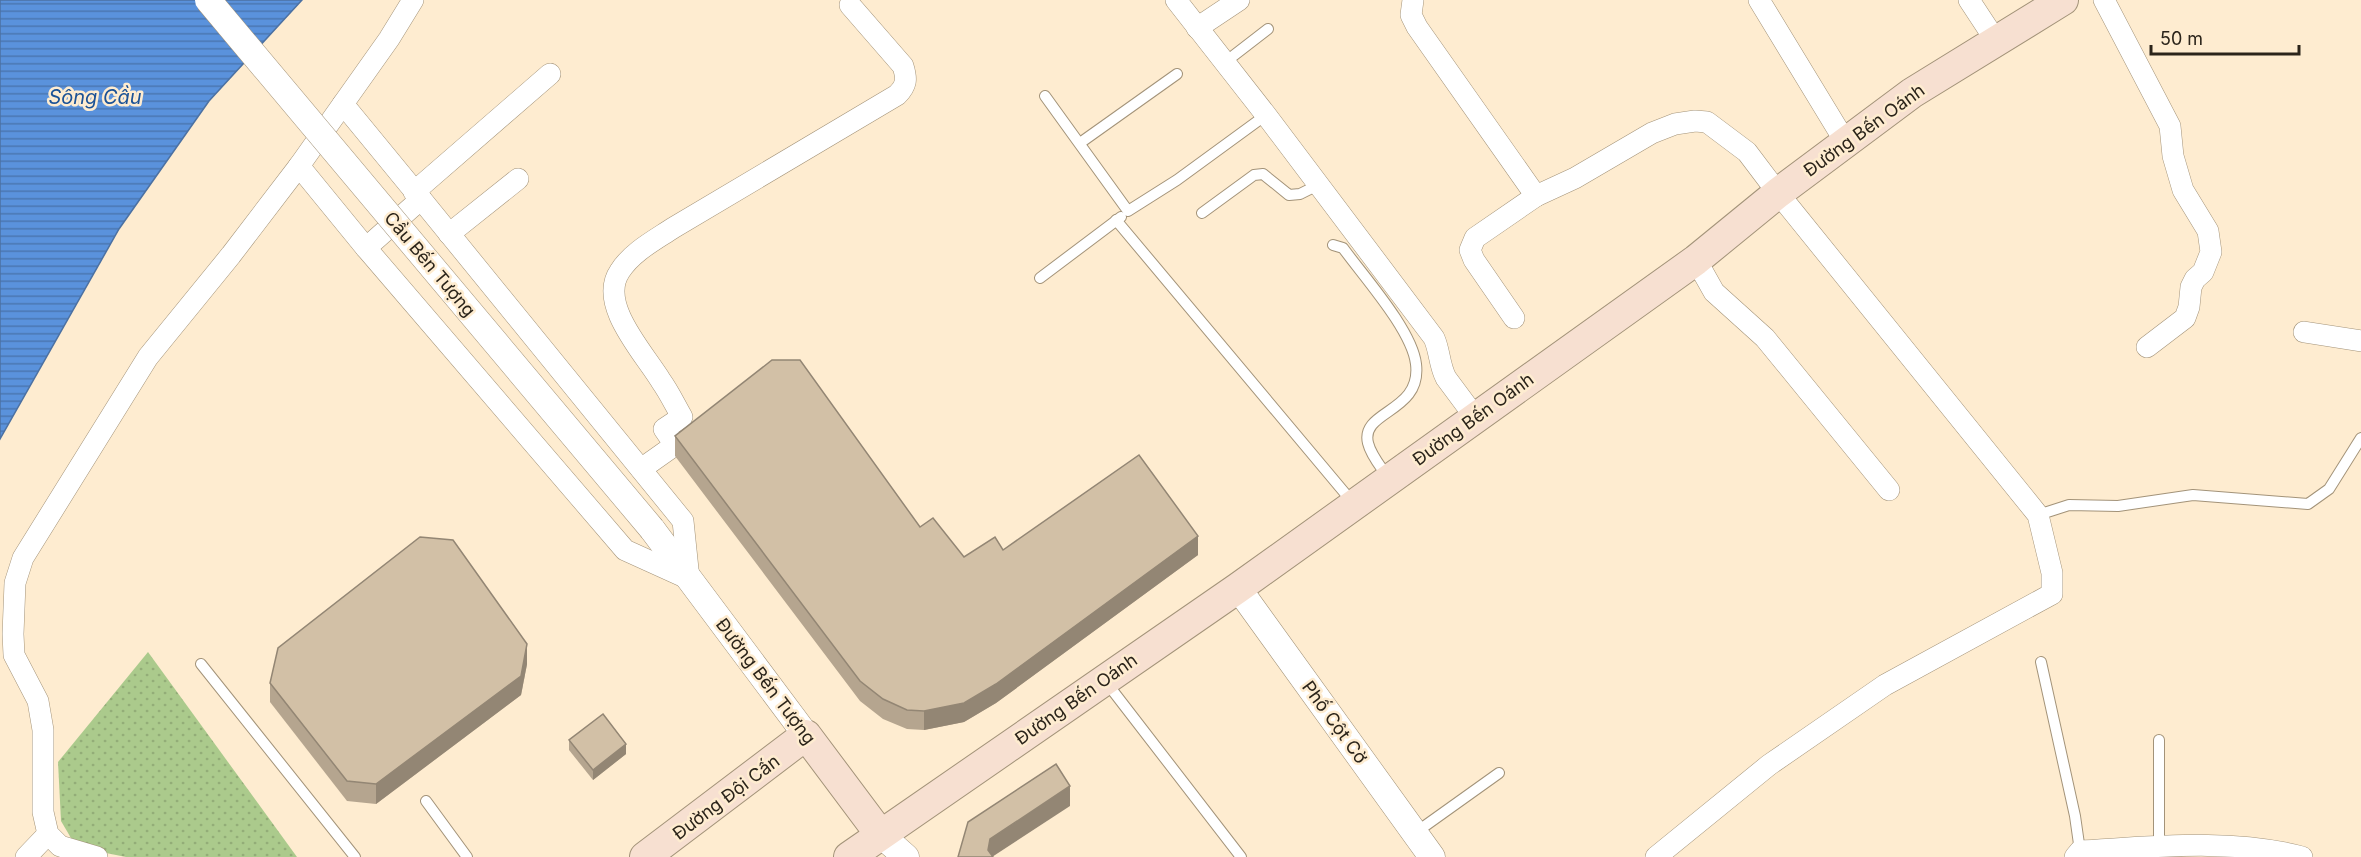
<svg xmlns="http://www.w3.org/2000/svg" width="2361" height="857" font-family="Inter,sans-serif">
<defs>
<pattern id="grass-dots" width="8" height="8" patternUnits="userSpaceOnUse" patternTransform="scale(1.5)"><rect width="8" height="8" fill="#abca8c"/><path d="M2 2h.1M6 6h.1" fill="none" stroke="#93ad78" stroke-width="1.8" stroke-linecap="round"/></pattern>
<pattern id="water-rules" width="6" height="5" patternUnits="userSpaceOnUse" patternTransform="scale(1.5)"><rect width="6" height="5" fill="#5a92dc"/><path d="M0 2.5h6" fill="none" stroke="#4b77b2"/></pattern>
</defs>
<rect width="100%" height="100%" fill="#feecd0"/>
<path fill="url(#grass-dots)" d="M148 652 297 857H126L91 850 71 838 61 821 58 762Z"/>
<path fill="url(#water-rules)" stroke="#4c71a2" stroke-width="1.5" d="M0 0H302L209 101 119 229 0 439Z"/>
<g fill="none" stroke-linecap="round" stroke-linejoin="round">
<defs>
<g id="service">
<path d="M1224 63 1268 29"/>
<path d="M1045 96 1128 211 1177 180 1266 115"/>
<path d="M1080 143 1177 74"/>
<path d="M1202 213 1254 175 1263 174 1289 195 1300 194 1318 185"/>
<path d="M1116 220 1354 504"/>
<path d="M1333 245 1343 248C1364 277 1412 330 1416 364 1422 413 1360 410 1368 443 1371 456 1382 468 1389 479"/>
<path d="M1040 278 1121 217"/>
<path d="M2038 515 2069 505 2118 506 2193 495 2308 504 2329 489 2361 438"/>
<path d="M2041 662 2075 816 2080 851"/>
<path d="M201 664 355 857"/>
<path d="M1106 682 1241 857"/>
<path d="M426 801 467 857"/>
<path d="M1415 833 1499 773"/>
<path d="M2159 848V740"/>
</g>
<g id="minor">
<path d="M1176 0 1266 115 1434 338C1440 351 1439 365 1446 378L1475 417"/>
<path d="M1413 0 1411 15 1417 27 1536 196 1575 178 1652 133 1675 124 1695 121 1707 122 1747 152 1778 193 2038 515 2052 573V594L1885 685 1769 765 1656 857"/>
<path d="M1759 0 1846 143"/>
<path d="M1969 0 1996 41"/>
<path d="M2104 0 2170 126 2173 156 2183 190 2208 231 2211 252 2203 272 2195 279 2191 287 2189 307 2185 318 2147 347"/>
<path d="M1197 28 1239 0"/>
<path d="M343 104 421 199"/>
<path d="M299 166 366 248"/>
<path d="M414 192 550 74"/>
<path d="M421 199 683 521 689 579 625 550 366 248Z"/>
<path d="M449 234 518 179"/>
<path d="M1696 260 1714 292 1765 338 1889 490"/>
<path d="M1514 318 1474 260 1470 250 1475 238 1536 196"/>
<path d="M2304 332 2361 341"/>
<path d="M641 469 675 445 664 429 682 417C675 405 669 392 661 381 645 354 597 304 620 271 632 252 655 240 673 228L897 95C907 85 907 79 903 66L850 5"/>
<path d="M26 857 48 834"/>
<path d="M97 857 60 846 48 834 43 812V730L38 701 14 655 13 634 15 583 23 558 148 357 231 255 299 166 389 39 413 0"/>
<path d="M2075 857 2080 851C2152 847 2232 838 2302 857"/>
</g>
<g id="tertiary">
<path d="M652 529 806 735"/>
<path d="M1238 588 1432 857"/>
<path d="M880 834 906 857"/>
</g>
<g id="secondary">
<path d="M645 857 806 735 880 834"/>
<path d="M849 857 1238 588 1696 260 1778 193 1912 93 2063 0"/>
</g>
</defs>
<use href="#service" stroke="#a39379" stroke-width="12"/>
<use href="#minor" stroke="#a39379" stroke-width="22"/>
<use href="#tertiary" stroke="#a39379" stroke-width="27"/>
<use href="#secondary" stroke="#a39379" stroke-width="32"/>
<use href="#service" stroke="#fff" stroke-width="10"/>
<use href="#minor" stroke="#fff" stroke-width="21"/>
<use href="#tertiary" stroke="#fff" stroke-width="26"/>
<use href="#secondary" stroke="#f7e0d1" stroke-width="30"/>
<defs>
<path id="tertiary-bridge" d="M208 0 652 529"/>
</defs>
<use href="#tertiary-bridge" stroke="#a39379" stroke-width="27" stroke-linecap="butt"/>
<use href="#tertiary-bridge" stroke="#fff" stroke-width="26"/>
</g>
<g fill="#b5a58f">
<path d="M675 436 920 527 964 557 1003 550 1198 555 996 703 964 722 924 730 907 729 883 719 860 701 675 456Z"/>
<path d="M527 664 521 695 376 804 347 801 270 702V683Z"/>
<path d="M569 740 626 754 593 780 569 750Z"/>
</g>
<g fill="#938674">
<path d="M1198 536V555L996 703 964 722 924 730V711Z"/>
<path d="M527 644V664L521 695 376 804V784Z"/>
<path d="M626 744V754L593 780V770Z"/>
<path d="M1070 786V806L992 857 988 850 990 839Z"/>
</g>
<g fill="#d2c0a6" stroke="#938674" stroke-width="1.5">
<path d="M772 360H800L920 527 933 518 964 557 995 537 1003 550 1139 455 1198 536 996 684 964 703 924 711 907 710 883 699 860 681 675 436Z"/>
<path d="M420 537 453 540 527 644 521 676 376 784 347 781 270 683 278 648Z"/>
<path d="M603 714 626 744 593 770 569 740Z"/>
<path d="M1056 764 1070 786 990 839 988 850 993 857H958L968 822Z"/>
</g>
<g text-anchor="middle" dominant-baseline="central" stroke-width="5" stroke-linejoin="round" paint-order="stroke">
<g font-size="18" fill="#2b241a" stroke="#feecd0">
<text transform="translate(1864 130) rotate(-36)">Đường Bến Oánh</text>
<text transform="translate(430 264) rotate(50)">Cầu Bến Tượng</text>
<text transform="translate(1473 419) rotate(-36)">Đường Bến Oánh</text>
<text transform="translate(766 681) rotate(53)">Đường Bến Tượng</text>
<text transform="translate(1076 699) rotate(-35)">Đường Bến Oánh</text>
<text transform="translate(1335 722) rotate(54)">Phố Cột Cờ</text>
<text transform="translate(726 797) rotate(-37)">Đường Đội Cấn</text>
</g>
<g font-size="20" font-style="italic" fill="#1b5296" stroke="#feecd0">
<text x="95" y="97">Sông Cầu</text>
</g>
</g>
<path d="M2151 45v9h148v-9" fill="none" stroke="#2b241a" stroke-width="3"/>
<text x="2160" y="45" font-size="18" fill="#2b241a" stroke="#feecd0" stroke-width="4.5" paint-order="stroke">50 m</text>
</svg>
